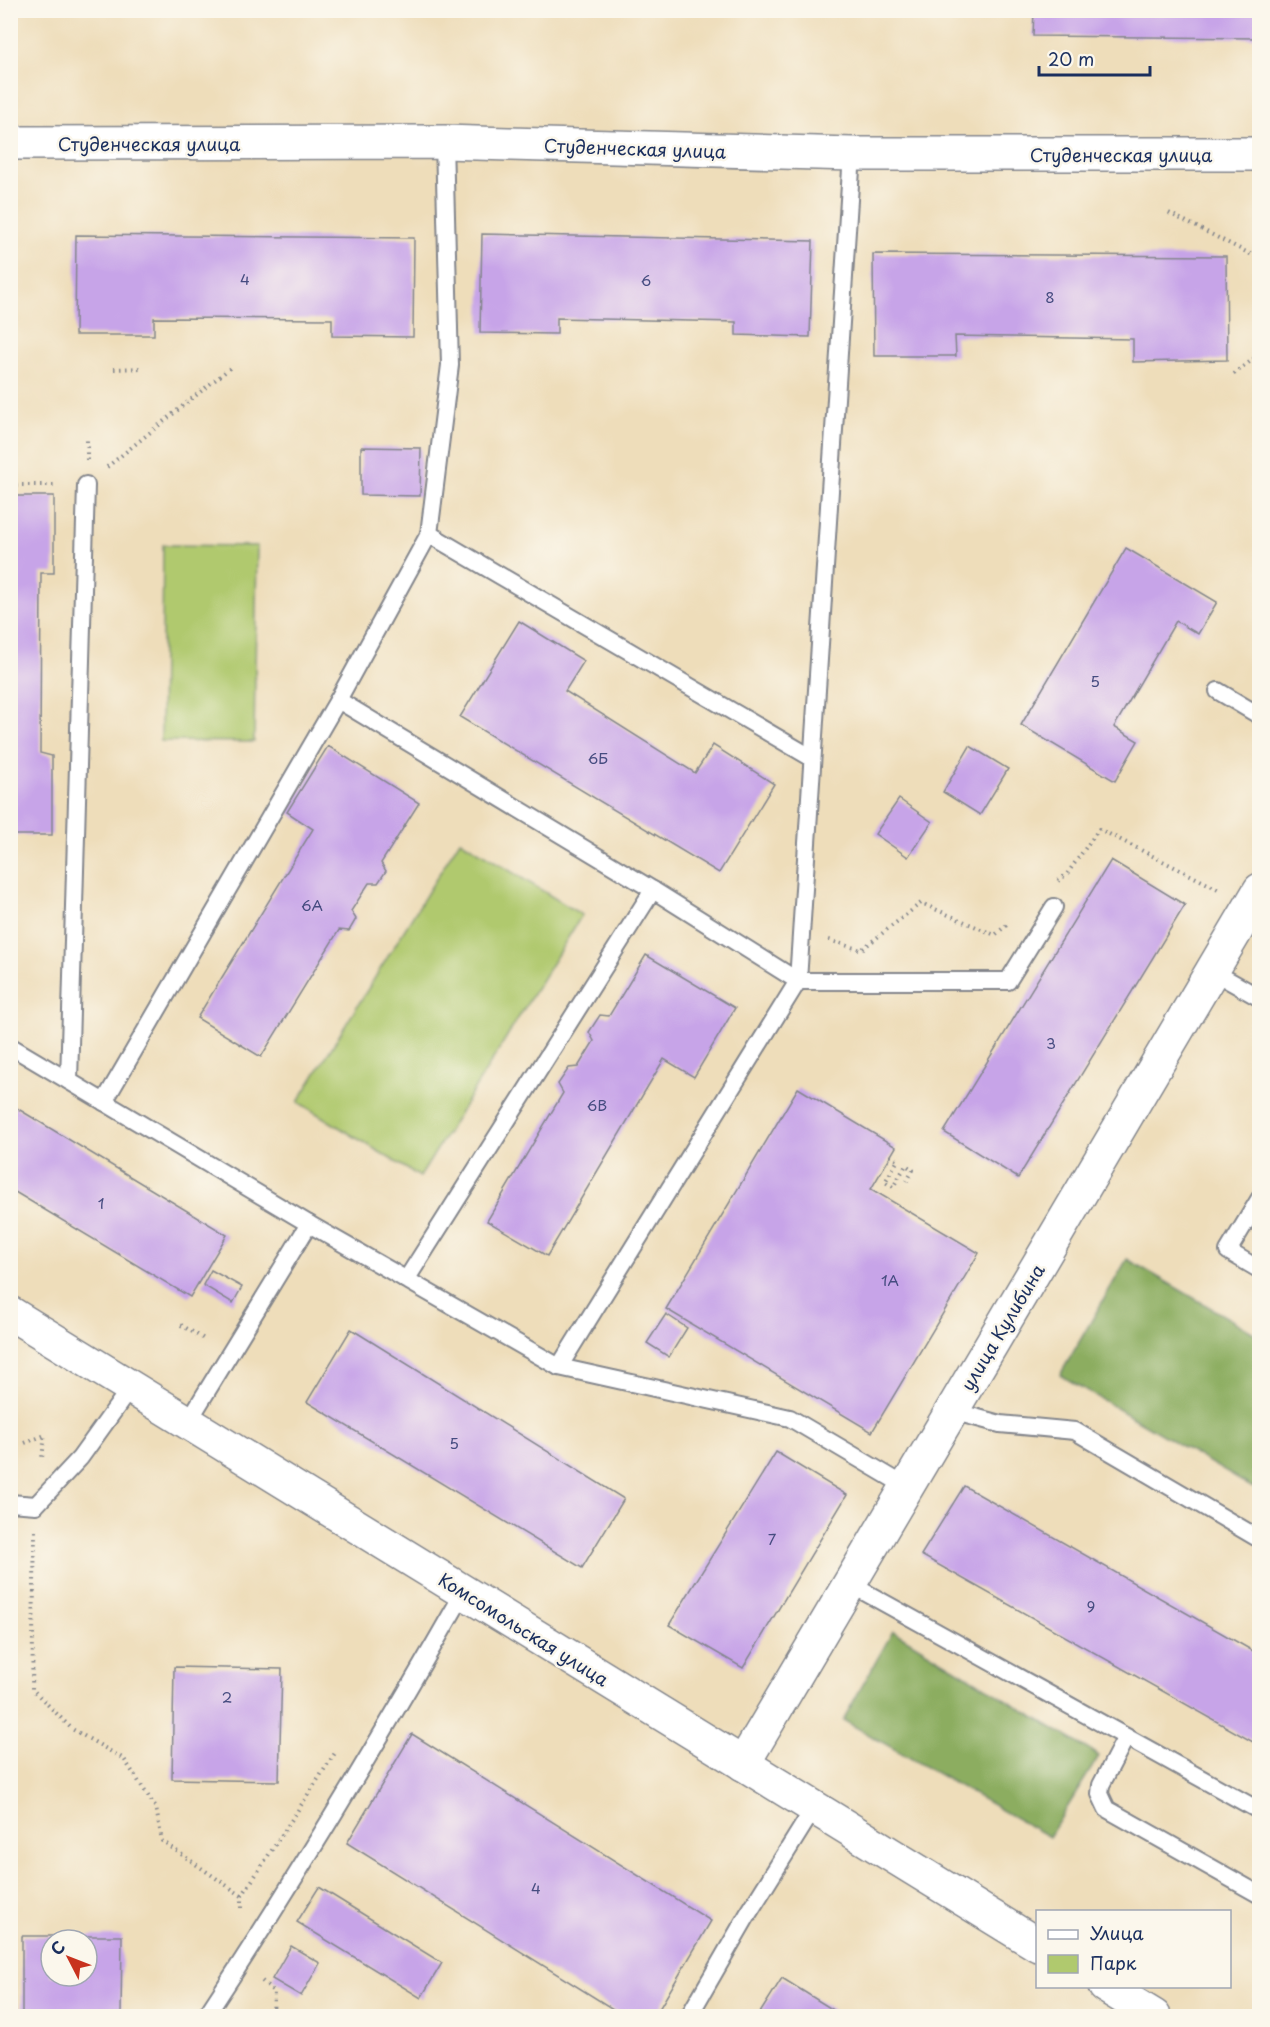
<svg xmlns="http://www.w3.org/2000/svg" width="1270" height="2027" font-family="'Playpen Sans',sans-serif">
<rect width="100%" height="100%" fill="#fbf7ec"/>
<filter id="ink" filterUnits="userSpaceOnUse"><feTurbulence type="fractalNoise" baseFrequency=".0167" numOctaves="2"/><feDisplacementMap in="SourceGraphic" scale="12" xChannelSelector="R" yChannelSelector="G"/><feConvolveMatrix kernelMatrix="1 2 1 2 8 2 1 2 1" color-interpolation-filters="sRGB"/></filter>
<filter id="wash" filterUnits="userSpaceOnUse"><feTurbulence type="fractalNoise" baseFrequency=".008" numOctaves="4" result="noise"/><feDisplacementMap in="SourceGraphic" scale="24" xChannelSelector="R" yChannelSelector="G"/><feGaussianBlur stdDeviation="1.35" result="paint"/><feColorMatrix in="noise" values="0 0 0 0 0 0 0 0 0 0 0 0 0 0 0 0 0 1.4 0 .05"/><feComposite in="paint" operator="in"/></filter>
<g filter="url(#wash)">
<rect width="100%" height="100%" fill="#eeddba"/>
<g fill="#b0c96e" stroke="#667c66" stroke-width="1.5">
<path d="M163 545 257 546 254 742 161 741Z"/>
<path d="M460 840 582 915 420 1177 298 1102Z"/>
</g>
<g fill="#8cad61" stroke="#546e60" stroke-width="1.5">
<path d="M1127 1259 1259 1336 1260 1476 1253 1488 1060 1375Z"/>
<path d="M893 1631 1099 1756 1049 1837 843 1720Z"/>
</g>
<g id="blocks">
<g fill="#c7a4e8" fill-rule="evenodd">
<rect x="164" y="10" width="21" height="3"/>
<path d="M1034 10H1260V38L1033 36Z"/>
<path d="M482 234 813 241 810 337 736 335V322L557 318V334L480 333Z"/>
<path d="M76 235 414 238 413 337 332 336V319L154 318V335H75Z"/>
<path d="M873 254 1226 256 1227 360 1133 362V339L955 336 956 356H874Z"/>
<path d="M361 447 421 448 420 496 361 495Z"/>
<path d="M10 496H54V573H41L40 753 52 756V835H10Z"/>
<path d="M1126 548 1217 602 1198 634 1176 621 1114 727 1138 741 1115 781 1021 725Z"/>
<path d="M519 621 584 661 565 691 695 773 713 745 774 784 719 873 460 717Z"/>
<path d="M328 746 419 803 381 863 386 871 378 883H369L351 911 356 919 349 931 339 930 261 1057 197 1018 313 829 287 812Z"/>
<path d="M970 746 1008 769 980 815 943 792Z"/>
<path d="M899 799 932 822 908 857 875 834Z"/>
<path d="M1111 860 1185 905 1018 1178 944 1132Z"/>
<path d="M646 955 735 1008 694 1077 664 1059 547 1256 487 1221 563 1093 558 1084 569 1068 578 1067 594 1041 589 1032 600 1015 609 1016Z"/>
<path d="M798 1088 896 1147 871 1189 979 1253 872 1432 666 1309Z"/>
<path d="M10 1104 227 1235 190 1297 10 1189Z"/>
<path d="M211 1270 242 1287 233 1303 203 1285Z"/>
<path d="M666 1314 687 1328 669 1357 647 1343Z"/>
<path d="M351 1329 624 1499 582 1568 307 1402Z"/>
<path d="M776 1452 847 1495 743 1668 669 1625Z"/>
<path d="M964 1486 1260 1655V1746L921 1555Z"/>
<path d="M174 1667 282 1669 279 1781 172 1779Z"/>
<path d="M412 1734 711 1921 655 2016H624L347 1843Z"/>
<path d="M319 1887 442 1963 421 1998 297 1922Z"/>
<path d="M22 1936H122L121 2016H22ZM51 1940H87V1976H51Z"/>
<path d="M291 1946 320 1963 301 1996 272 1979Z"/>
<path d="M782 1978 843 2016H758Z"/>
</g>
</g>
</g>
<g filter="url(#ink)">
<use href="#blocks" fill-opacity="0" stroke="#84868c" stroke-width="1.5"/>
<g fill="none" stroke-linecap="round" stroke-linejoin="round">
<defs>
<g id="service">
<path d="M429 534 812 758"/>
<path d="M1218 691 1260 716"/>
<path d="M338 700 653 890 798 981H1008L1054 907"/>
<path d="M1212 971 1260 998"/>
<path d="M10 1046 309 1224 559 1367 790 1418 907 1487"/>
<path d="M69 1081 86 485"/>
<path d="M104 1102 338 700 429 534 450 365 444 142"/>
<path d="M1260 1198 1228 1251 1260 1270"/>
<path d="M406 1280 653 890"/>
<path d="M559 1367 798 981 852 154"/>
<path d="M952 1411 1000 1424 1075 1431 1256 1537 1260 1531"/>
<path d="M188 1422 309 1224"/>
<path d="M10 1503 36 1505 80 1458 131 1387"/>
<path d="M850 1584 1260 1811"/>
<path d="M1126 1737 1101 1785 1100 1794 1107 1809 1260 1895"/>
<path d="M206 2016C297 1878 382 1736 464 1592"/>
<path d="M689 2016 748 1914 814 1808"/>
</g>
<g id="minor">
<path d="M10 143 444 142 852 154H1260"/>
<path d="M743 1764 1260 890"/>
</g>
<g id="secondary">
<path d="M10 1313 1038 1945"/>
<path d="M1105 1986 1154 2016"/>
</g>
</defs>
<use href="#service" stroke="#84868c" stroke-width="20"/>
<use href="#minor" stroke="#84868c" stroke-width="36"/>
<use href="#secondary" stroke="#84868c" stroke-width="36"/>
<g stroke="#84868c" stroke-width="4" stroke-dasharray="1.5 4.5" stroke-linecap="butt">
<path d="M1169 213 1260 259"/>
<path d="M114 369 143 368"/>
<path d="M1234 374 1260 354"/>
<path d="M87 460V439"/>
<path d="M107 467 230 368"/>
<path d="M10 485H58"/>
<path d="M1058 881 1067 874 1099 829 1218 889"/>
<path d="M829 940 861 950 921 903 995 935 1009 923"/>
<path d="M890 1156 898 1160 885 1182 893 1187 906 1165 913 1170 907 1181"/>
<path d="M181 1325 206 1340"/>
<path d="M25 1443 45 1435 42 1458"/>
<path d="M35 1531 32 1689 72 1729 124 1759 156 1808 162 1841 242 1896"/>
<path d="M242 1908V1896L335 1753"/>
<path d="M262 1981 274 1992 273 2016"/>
</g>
<use href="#service" stroke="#fff" stroke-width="16"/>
<use href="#minor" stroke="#fff" stroke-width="33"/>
<use href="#secondary" stroke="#fff" stroke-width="33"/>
</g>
</g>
<g text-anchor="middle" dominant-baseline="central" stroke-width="5" stroke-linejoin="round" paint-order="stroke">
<g font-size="15" fill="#464c80">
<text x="245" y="278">4</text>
<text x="646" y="279">6</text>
<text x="1050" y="296">8</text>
<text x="1095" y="680">5</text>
<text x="598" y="757">6Б</text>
<text x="312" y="904">6А</text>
<text x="1051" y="1042">3</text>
<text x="597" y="1104">6В</text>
<text x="101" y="1202">1</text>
<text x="890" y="1279">1А</text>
<text x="454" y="1442">5</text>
<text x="772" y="1538">7</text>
<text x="1091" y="1605">9</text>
<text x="227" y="1696">2</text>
<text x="536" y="1887">4</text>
</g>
<g font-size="18" fill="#1b2f5e" stroke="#fbf7ec">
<text x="149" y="143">Студенческая улица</text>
<text transform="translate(635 148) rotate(2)">Студенческая улица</text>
<text x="1121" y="154">Студенческая улица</text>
<text transform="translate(1002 1327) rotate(-59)">улица Кулибина</text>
<text transform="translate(524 1629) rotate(32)">Комсомольская улица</text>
</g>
</g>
<rect width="1270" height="2027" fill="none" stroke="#fbf7ec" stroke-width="36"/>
<rect x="1036" y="1910" width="195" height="78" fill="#fbf7ec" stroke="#a1a7b3" stroke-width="1.5"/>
<rect x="1048" y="1930" width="30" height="9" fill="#ffffff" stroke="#a1a7b3" stroke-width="1.5"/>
<text x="1090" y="1940" font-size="18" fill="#1b2f5e">Улица</text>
<rect x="1048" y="1955" width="30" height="18" fill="#b0c96e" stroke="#a1a7b3" stroke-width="1.5"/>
<text x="1090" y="1970" font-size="18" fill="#1b2f5e">Парк</text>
<g transform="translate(69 1958) rotate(312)"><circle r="28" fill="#fbf7ec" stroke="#a1a7b3" stroke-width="1.5"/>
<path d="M0-4.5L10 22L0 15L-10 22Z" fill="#c8321e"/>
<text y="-9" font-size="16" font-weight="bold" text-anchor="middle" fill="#1b2f5e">С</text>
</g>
<path d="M1039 66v9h111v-9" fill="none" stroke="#1b2f5e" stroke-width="3"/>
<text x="1048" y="66" font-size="18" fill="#1b2f5e" stroke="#fbf7ec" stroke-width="4.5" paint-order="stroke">20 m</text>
</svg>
